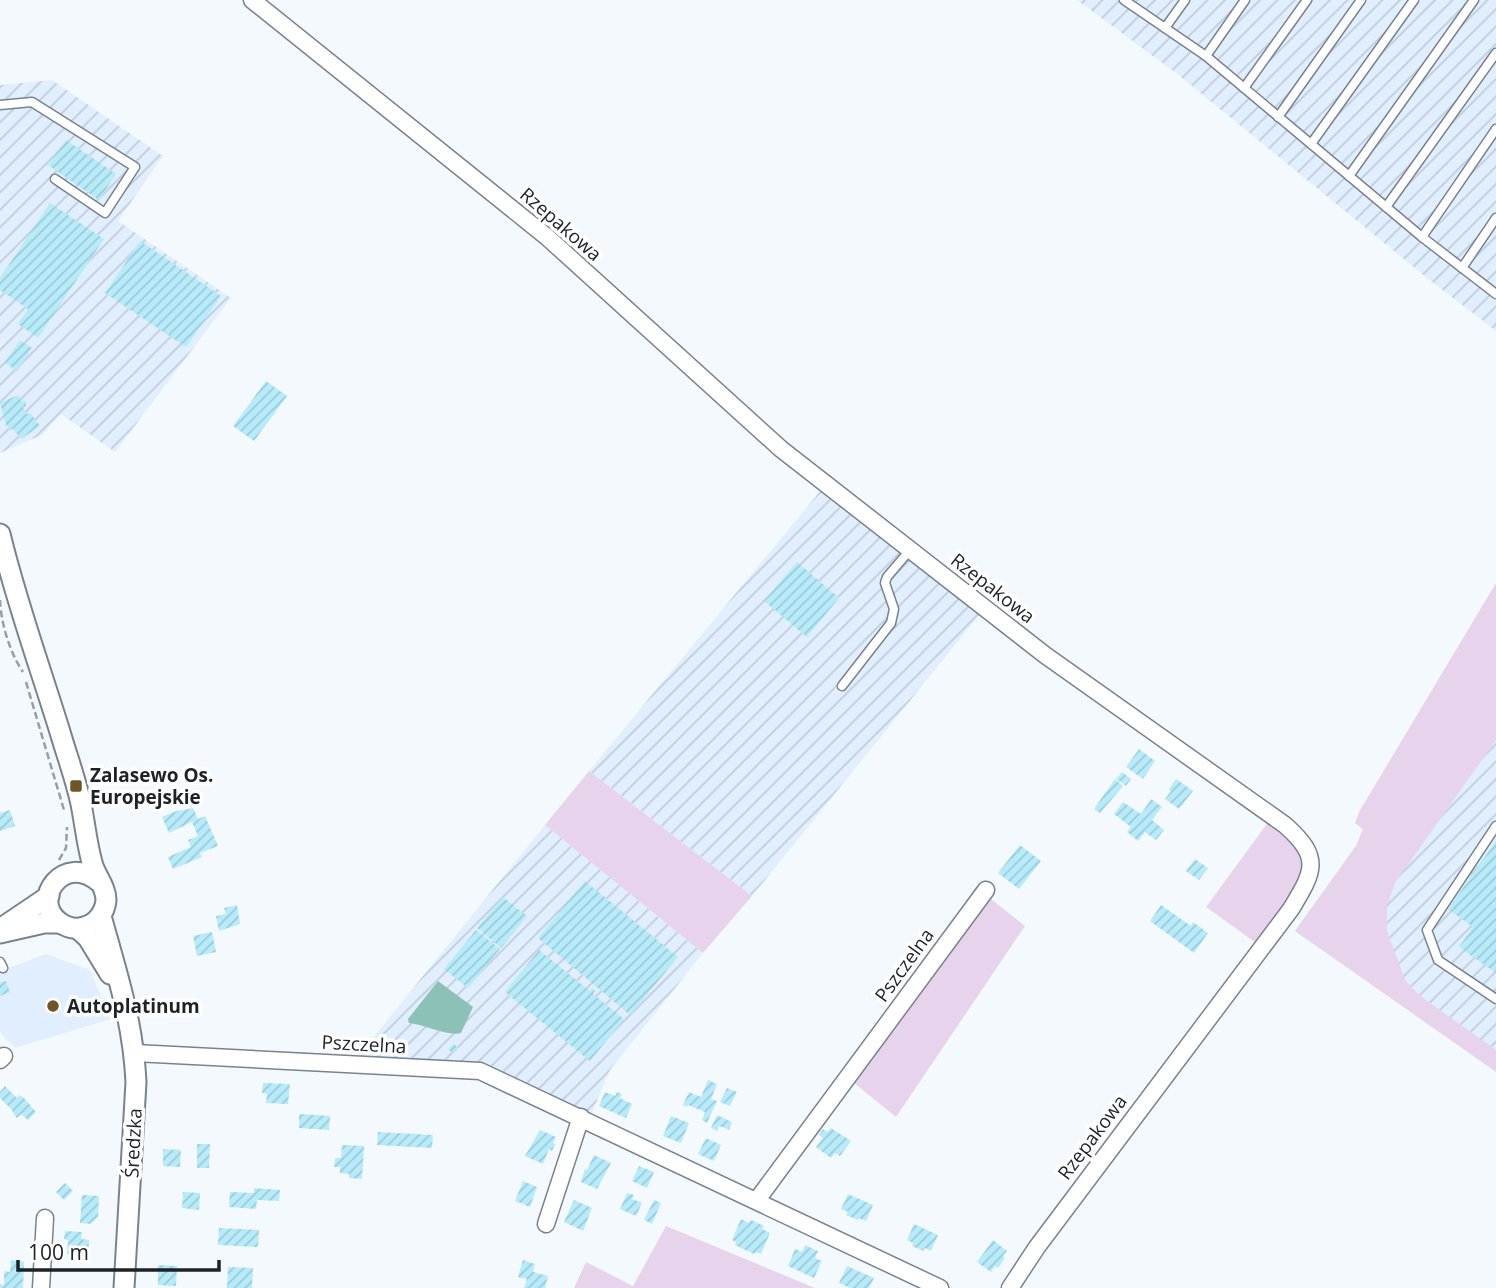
<svg xmlns="http://www.w3.org/2000/svg" width="1496" height="1288" font-family="'Open Sans',sans-serif">
<defs>
<pattern id="industrial-furrows" width="10" height="10" patternUnits="userSpaceOnUse" patternTransform="scale(1.75)"><rect width="10" height="10" fill="#e0eefe"/><path d="M-1 1l2-2M0 10L10 0M9 11l2-2" fill="none" stroke="#c0ccda"/></pattern>
<pattern id="building-hatch" width="6" height="6" patternUnits="userSpaceOnUse" patternTransform="scale(1.75)"><rect width="6" height="6" fill="#b7ebfa"/><path d="M-1 1l2-2M0 6l6-6M5 7l2-2" fill="none" stroke="#9dc9d6"/></pattern>
</defs>
<rect width="100%" height="100%" fill="#f4f9fe"/>
<path fill="#e0eefe" d="M46 954 90 970 111 1019 15 1048 2 1035 0 1030V971Z"/>
<g fill="url(#industrial-furrows)">
<path d="M1077 0H1496V331L1427 278 1176 73Z"/>
<path d="M52 80 163 156 118 221 231 298 115 452 61 414 42 435 0 453V85Z"/>
<path d="M822 489 980 614 752 896 589 771Z"/>
<path d="M1496 584V1071L1295 931 1356 846 1363 829 1355 823Z"/>
<path d="M545 825 703 953 610 1070 591 1115 484 1067 356 1059Z"/>
</g>
<g fill="#e7d4ec">
<path d="M1496 583V740L1395 883 1387 906V931L1405 980 1419 995 1496 1050V1072L1295 931 1356 846 1363 829 1355 823 1359 812Z"/>
<path d="M589 771 752 896 703 953 545 825Z"/>
<path d="M1269 821 1296 841 1301 864 1300 881 1259 945 1206 907Z"/>
<path d="M976 887 1025 926 896 1117 854 1083 839 1082Z"/>
<path d="M666 1226 815 1288H574L586 1262 633 1286Z"/>
</g>
<path fill="#8cc1b8" d="M438 981 473 1007 461 1033C449 1037 423 1024 409 1023L408 1019Z"/>
<g fill="url(#building-hatch)">
<path d="M66 140 116 174 99 200 48 165Z"/>
<path d="M50 203 104 239 38 338 18 324 28 309 0 290V278Z"/>
<path d="M140 241 221 296 186 347 105 293Z"/>
<path d="M20 340 32 348 17 371 5 363Z"/>
<path d="M266 381 287 396 254 441 233 426Z"/>
<path d="M18 395 21 401H26V406L23 407 26 414 30 413 40 426 21 439 13 429 10 430 6 425 0 403Z"/>
<path d="M797 562 839 598 807 637 764 601Z"/>
<path d="M1139 749 1155 761 1143 779 1126 767Z"/>
<path d="M1122 772 1131 779 1126 786 1116 779Z"/>
<path d="M1115 779 1123 786 1100 813 1094 809Z"/>
<path d="M1176 779 1193 791 1179 809 1165 799 1171 791 1169 789Z"/>
<path d="M1151 799 1162 807 1152 820 1164 830 1156 840 1145 832 1138 841 1127 832 1131 827 1114 814 1123 802 1141 814Z"/>
<path d="M193 808 198 819 205 816 218 846 200 853 202 857 173 869 168 857 191 847 188 840 198 836 192 822 169 833 162 817 179 810 180 811Z"/>
<path d="M10 810 15 826 0 831V813Z"/>
<path d="M1496 841V973L1459 947 1473 927 1448 909Z"/>
<path d="M1020 845 1041 861 1019 889 998 873Z"/>
<path d="M1195 859 1208 868 1199 880 1186 871Z"/>
<path d="M585 881 678 957 630 1015 538 938Z"/>
<path d="M503 897 527 916 501 948 477 928Z"/>
<path d="M237 905 240 924 219 931 216 916 226 914 224 908Z"/>
<path d="M1161 905 1191 926 1193 922 1208 933 1194 953 1150 921Z"/>
<path d="M476 930 500 949 468 988 444 969Z"/>
<path d="M212 932 216 952 197 956 193 936Z"/>
<path d="M539 950 590 991 592 988 595 991 593 994 624 1019 590 1061 505 992Z"/>
<path d="M6 981 10 992 0 996V983Z"/>
<path d="M454 1044 458 1048 452 1053 448 1049Z"/>
<path d="M708 1080 717 1084 711 1099 717 1101 707 1123 702 1120 705 1112 688 1105 687 1107 683 1105 689 1092 701 1097Z"/>
<path d="M263 1083 290 1084 288 1104 266 1103 267 1094 262 1093Z"/>
<path d="M5 1086 17 1098 19 1095 24 1098 36 1112 28 1120 21 1114 17 1118 15 1116 12 1110 0 1098V1092Z"/>
<path d="M727 1088 737 1092 730 1106 720 1102Z"/>
<path d="M605 1092 615 1096 617 1092 622 1094 620 1098 632 1104 626 1118 599 1106Z"/>
<path d="M299 1114 330 1116 329 1130 299 1128Z"/>
<path d="M717 1115 732 1122 729 1130 719 1126 717 1131 711 1128Z"/>
<path d="M671 1116 689 1123 681 1143 663 1136Z"/>
<path d="M831 1128 851 1141 840 1156 835 1153 831 1158 816 1147 823 1138 819 1135 823 1129 827 1132Z"/>
<path d="M540 1130 556 1137 553 1143 555 1144 552 1151 549 1149 543 1164 525 1156Z"/>
<path d="M378 1132 433 1135 432 1148 377 1145Z"/>
<path d="M706 1138 721 1145 714 1161 698 1154Z"/>
<path d="M197 1144H210L209 1168H197Z"/>
<path d="M342 1145 364 1146 362 1179 349 1178V1174L340 1173V1167H334L335 1158H341Z"/>
<path d="M163 1149 181 1150 180 1167 163 1166Z"/>
<path d="M594 1155 611 1163 597 1189 581 1182 585 1169 587 1170Z"/>
<path d="M639 1166 654 1172 647 1188 632 1181Z"/>
<path d="M523 1181 537 1187 530 1207 515 1201Z"/>
<path d="M65 1183 73 1191 64 1200 56 1192Z"/>
<path d="M254 1188 280 1190 279 1201 257 1200 256 1209 229 1207 230 1192 254 1193Z"/>
<path d="M183 1192 200 1193 199 1210 182 1208Z"/>
<path d="M627 1193 634 1195 632 1199 642 1203 636 1216 620 1209Z"/>
<path d="M848 1194 873 1205 866 1221 859 1218 858 1220 846 1215 848 1212 841 1209Z"/>
<path d="M82 1195 99 1196 98 1217 90 1224 80 1223Z"/>
<path d="M574 1200 592 1208 583 1231 564 1222Z"/>
<path d="M654 1200 661 1203 652 1224 644 1220Z"/>
<path d="M741 1219 749 1223 751 1220 764 1226 762 1229 770 1233 761 1254 756 1252 755 1254 745 1250 735 1245 736 1242 732 1240Z"/>
<path d="M914 1224 938 1235 931 1251 925 1248 923 1251 912 1246 913 1243 907 1240Z"/>
<path d="M219 1228 259 1230 258 1247 218 1245Z"/>
<path d="M65 1231 82 1232 81 1239 89 1240 88 1255 67 1254 68 1240 64 1239Z"/>
<path d="M993 1240 1007 1251 1003 1256 1005 1258 998 1268 995 1266 991 1272 977 1262Z"/>
<path d="M805 1245 818 1251 815 1258 822 1261 814 1278 788 1266 795 1249 802 1252Z"/>
<path d="M11 1260 24 1262 23 1288H0V1284L4 1285V1271L10 1272Z"/>
<path d="M523 1260 535 1264 533 1272 548 1276 545 1288H524L527 1279 518 1277Z"/>
<path d="M158 1265 177 1266 176 1286 158 1285Z"/>
<path d="M847 1266 874 1278 869 1288H850L839 1283Z"/>
<path d="M228 1267 253 1268 252 1288H227Z"/>
</g>
<g fill="none" stroke-linecap="round" stroke-linejoin="round">
<defs>
<g id="service">
<path d="M1124 0 1206 56 1422 237 1496 129"/>
<path d="M1165 28 1185 0"/>
<path d="M1206 56 1245 0"/>
<path d="M1244 88 1307 0"/>
<path d="M0 105 32 102 135 167 105 213 55 179"/>
<path d="M1278 117 1361 0"/>
<path d="M1311 144 1414 0"/>
<path d="M1349 176 1474 0"/>
<path d="M1386 207 1496 53"/>
<path d="M1422 237 1496 294"/>
<path d="M1462 268 1496 218"/>
<path d="M842 686 891 623 894 609 885 583 887 577 910 550"/>
<path d="M1496 826 1427 930 1438 960 1496 999"/>
<path d="M0 962 3 968"/>
</g>
<g id="minor">
<path d="M252 0 547 237 781 449 1045 655 1285 825C1322 858 1314 871 1291 909L1037 1247 1010 1288"/>
<path d="M135 1053 480 1071 940 1288"/>
<path d="M0 1060 4 1056"/>
<path d="M757 1200 986 890"/>
<path d="M546 1224 581 1117"/>
<path d="M41 1288 45 1218"/>
</g>
<g id="tertiary">
<path d="M0 534C16 601 40 667 60 732 67 756 76 780 81 804 85 824 87 846 93 866 97 877 106 888 106 900 105 913 96 924 84 927 75 930 66 927 59 922 29 899 65 852 99 882"/>
<path d="M101 916C117 974 133 1021 136 1082L124 1288"/>
<path d="M0 929 49 896"/>
<path d="M78 929 88 938 110 974"/>
<path d="M0 933 44 923H60"/>
</g>
</defs>
<use href="#service" stroke="#78838f" stroke-width="11"/>
<use href="#minor" stroke="#78838f" stroke-width="19"/>
<use href="#tertiary" stroke="#78838f" stroke-width="23"/>
<g stroke="#999ea3" stroke-width="2.5" stroke-dasharray="7 3.5" stroke-linecap="butt">
<path d="M0 600C1 624 10 653 23 672"/>
<path d="M26 682 64 810"/>
<path d="M59 860 66 848 67 827"/>
</g>
<use href="#service" stroke="#fff" stroke-width="8"/>
<use href="#minor" stroke="#fff" stroke-width="16"/>
<use href="#tertiary" stroke="#fff" stroke-width="19"/>
</g>
<g fill="#6e5426" stroke="#fff" stroke-width="2.5">
<rect x="69" y="779" width="14" height="14" rx="3.5"/>
<circle cx="53" cy="1006" r="7"/>
</g>
<g text-anchor="middle" dominant-baseline="central" stroke-width="7" stroke-linejoin="round" paint-order="stroke">
<g font-size="19" fill="#1d2227" stroke="#fff">
<text transform="translate(561 224) rotate(41)">Rzepakowa</text>
<text transform="translate(993 588) rotate(38)">Rzepakowa</text>
<text transform="translate(904 965) rotate(-54)">Pszczelna</text>
<text transform="translate(364 1044) rotate(3)">Pszczelna</text>
<text transform="translate(1092 1137) rotate(-53)">Rzepakowa</text>
<text transform="translate(133 1143) rotate(-87)">Średzka</text>
</g>
<g font-size="19" font-weight="bold" fill="#1d2227" stroke="#fff" text-anchor="start">
<text x="90" y="775">Zalasewo Os.<tspan x="90" dy="22">Europejskie</tspan></text>
<text x="67" y="1006">Autoplatinum</text>
</g>
</g>
<path d="M18 1260v10h201v-10" fill="none" stroke="#1d2227" stroke-width="3.5"/>
<text x="28" y="1260" font-size="21" fill="#1d2227" stroke="#ffffff" stroke-width="5" paint-order="stroke">100 m</text>
</svg>
